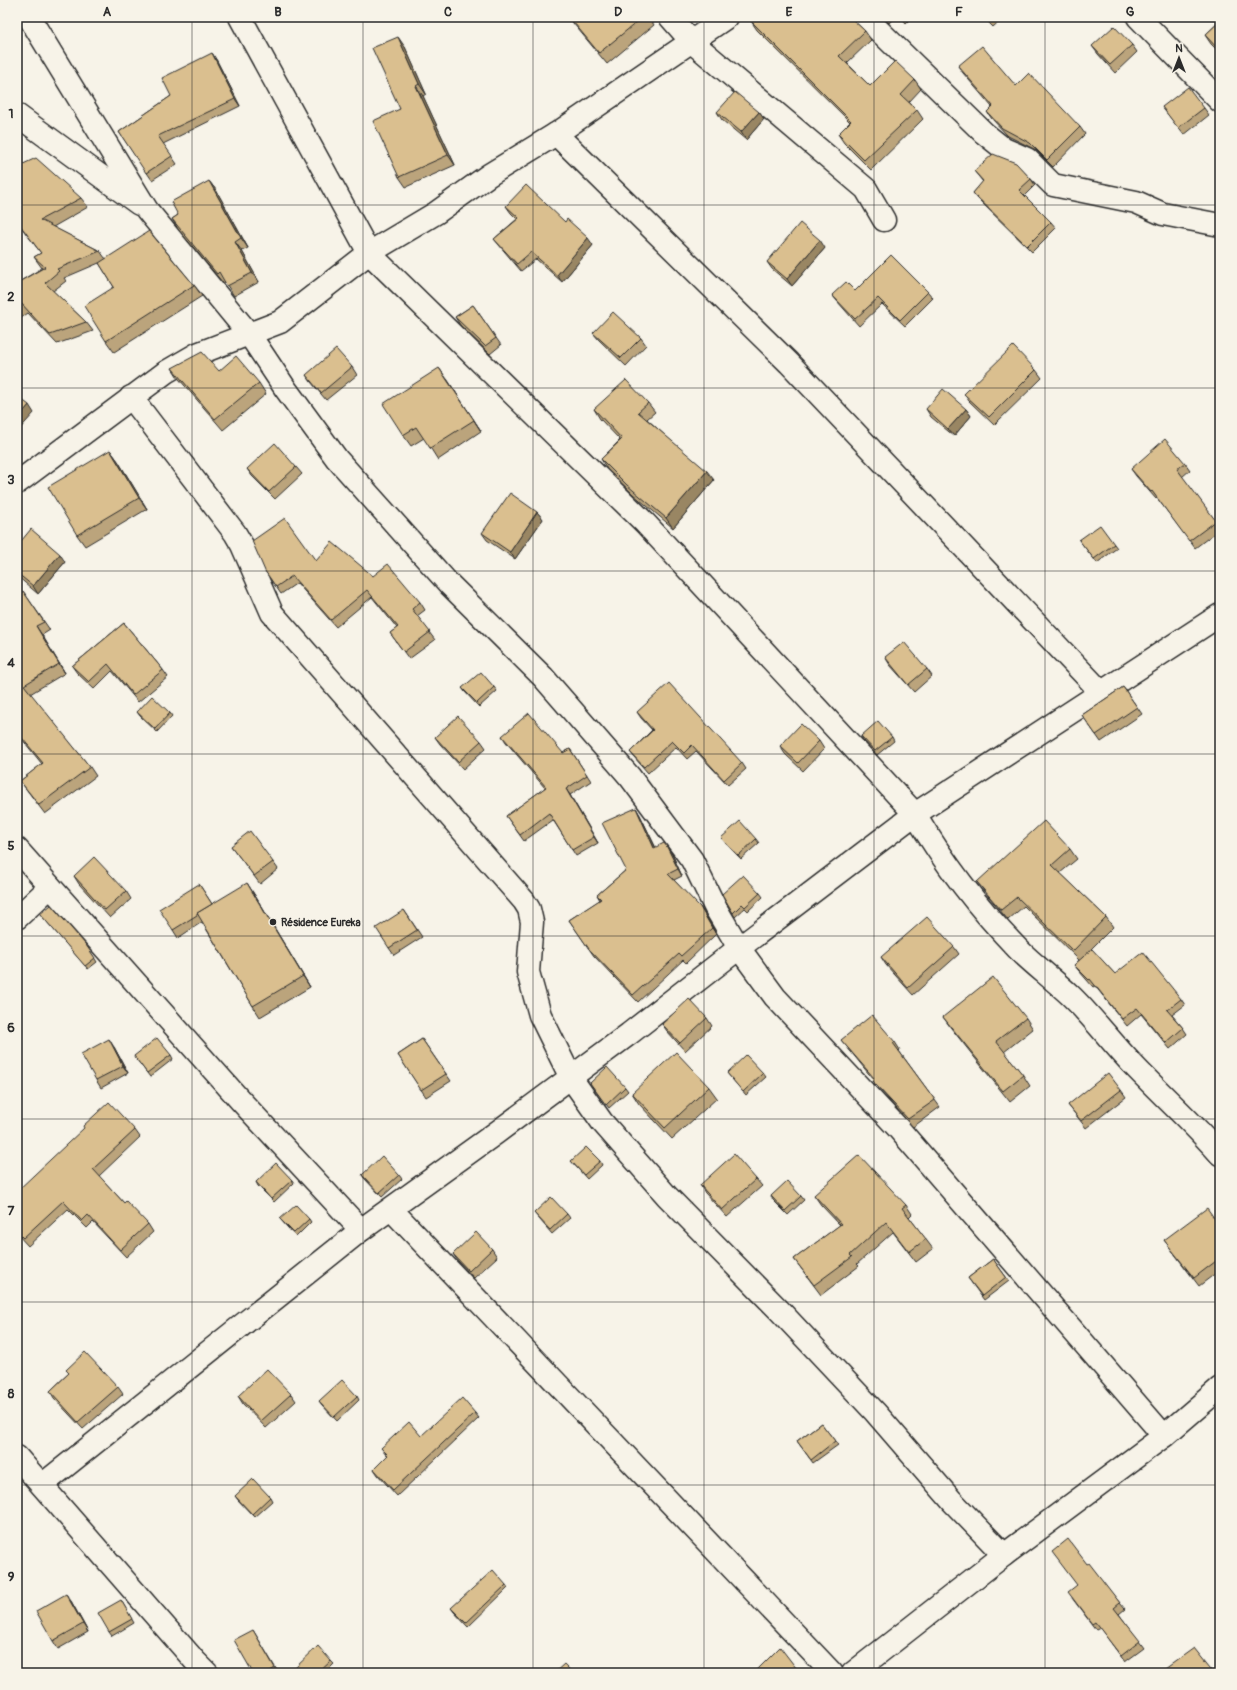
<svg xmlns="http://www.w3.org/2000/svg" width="1237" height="1690" font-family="Pangolin,sans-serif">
<rect width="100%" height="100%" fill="#f7f3e8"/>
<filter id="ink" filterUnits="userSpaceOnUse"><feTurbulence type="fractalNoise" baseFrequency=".025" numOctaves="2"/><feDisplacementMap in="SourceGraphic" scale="8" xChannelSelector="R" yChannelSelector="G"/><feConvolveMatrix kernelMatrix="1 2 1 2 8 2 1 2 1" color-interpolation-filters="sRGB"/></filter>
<g filter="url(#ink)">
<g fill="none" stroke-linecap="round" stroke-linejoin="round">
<defs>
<g id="minor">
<path d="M29 17 147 210 249 334 285 388 337 459 449 584 543 677 630 777 692 860 715 907 739 948 775 997 898 1128 1164 1436"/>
<path d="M240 17 369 253 645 523 915 814C944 863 978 908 1018 949 1034 965 1053 979 1070 995 1094 1018 1114 1046 1137 1069 1165 1098 1194 1124 1220 1154"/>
<path d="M670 17 692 42 866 189 884 220"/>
<path d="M865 17 984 133 1004 149 1027 159 1053 185 1136 202 1163 214 1220 225"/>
<path d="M1138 17 1220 101"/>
<path d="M17 115 139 204"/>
<path d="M556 134 789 363 1101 692"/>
<path d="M131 397 235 533 242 545 272 613 524 901 529 909 532 922 528 972 540 1015 571 1078 602 1122 667 1196 780 1311 875 1412 952 1501 1004 1555"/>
<path d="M17 483 166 372 197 354 280 322 369 253 436 213 489 175 556 134 727 17"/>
<path d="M17 849 240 1100 361 1230"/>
<path d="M17 918 50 887"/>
<path d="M391 1209 832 1673"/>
<path d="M17 1457 195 1661 207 1673"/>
<path d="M42 1485 361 1230 496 1133 629 1034 739 948 915 814 1220 615"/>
<path d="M853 1673 1004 1555 1164 1436 1220 1388"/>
</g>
</defs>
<use href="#minor" stroke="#2b2b2b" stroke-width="25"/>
<use href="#minor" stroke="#f7f3e8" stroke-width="22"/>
</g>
<g fill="#bba47b" stroke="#2b2b2b">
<path d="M568 17H649L654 25 607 64Z"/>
<path d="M754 17H853V20L865 31 871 40 847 63 870 86 915 80 921 89 909 102 917 110 923 119 871 170 844 143 838 134 850 122 757 30 751 21Z"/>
<path d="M883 17H895L889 23Z"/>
<path d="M901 17H912L906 23Z"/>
<path d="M983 17H1004L993 27Z"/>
<path d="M1220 21V53L1211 44 1205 35Z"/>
<path d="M1132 45 1137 52 1115 73 1098 54 1092 46Z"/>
<path d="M405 47 426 94 423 96 455 165 406 187 399 177 400 109Z"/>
<path d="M212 53 217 61 240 106 163 144 177 164 152 180 119 132 171 96Z"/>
<path d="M958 66 1016 86 1080 127 1085 134 1053 167 1036 150 1008 136 992 119 987 112 992 107 963 73Z"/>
<path d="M1162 107 1204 108 1209 115 1184 135Z"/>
<path d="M717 112H759L764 119 746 140 722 120Z"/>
<path d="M17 167 81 198 88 207 53 227 100 251 105 258 194 285 202 296 114 352 106 341 114 287 99 263 64 278 66 281 53 291 86 322 93 331 57 344 28 313 17 321V283L42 268 34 257 41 253 17 222Z"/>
<path d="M974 171 1031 179 1035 185 1024 196 1051 222 1056 228 1032 252 978 199 973 193 983 182Z"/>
<path d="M209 181 216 190 248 248 242 251 259 282 234 296 225 282 223 283 178 229 172 219 178 215Z"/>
<path d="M506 206 565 222 593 245 562 282 536 259 521 271 499 245 494 239 517 219 511 213Z"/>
<path d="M825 248 792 286 772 269 767 262Z"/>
<path d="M928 292 933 298 905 326 882 304 859 326 837 301 832 295Z"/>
<path d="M473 305 501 345 490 354 460 325 455 317Z"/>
<path d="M593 333 641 338 646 345 626 366 599 340Z"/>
<path d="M352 367 357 375 326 400 311 382 306 375Z"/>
<path d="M172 368 219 371 259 383 266 394 223 430 179 379Z"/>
<path d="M1036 370 1042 378 994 425 969 401 964 394Z"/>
<path d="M447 379 481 431 438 460 424 438 411 446 403 435Z"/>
<path d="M648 403 655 412 647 419 714 480 673 528 633 494 607 469 601 459 620 440 600 419 594 409Z"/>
<path d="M926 409H966L971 416 954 436 931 417Z"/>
<path d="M110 450 118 461 147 509 85 546 77 535Z"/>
<path d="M1185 463 1190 470 1182 477 1220 527V529L1195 548 1157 498 1156 499 1136 476 1131 469Z"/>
<path d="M296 467 302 474 275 499 252 476 247 469Z"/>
<path d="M537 512 543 519 515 559 487 540 482 533Z"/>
<path d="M1079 540 1114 544 1117 548 1097 563Z"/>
<path d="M17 546 65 562 38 594 17 576Z"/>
<path d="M316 561 373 576 420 602 425 610 417 616 435 640 409 659 390 633 397 628 372 597 336 627 297 583 281 594 265 571Z"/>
<path d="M23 591 50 630 42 635 65 673 30 694 90 767 96 776 45 814 20 781 42 764 17 733V726H18Z"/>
<path d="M124 623 163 670 168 677 138 702 112 671 94 689 77 673 72 666Z"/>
<path d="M885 657 927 669 932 676 914 692 890 665Z"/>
<path d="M494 687 497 691 479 707 465 692 462 688Z"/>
<path d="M1123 687 1142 714 1101 742 1082 715Z"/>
<path d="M137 712 170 713 172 716 157 732 140 716Z"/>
<path d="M637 712 742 763 746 769 728 785 696 751 687 759 676 747 648 773 634 757 630 752 652 730 641 718Z"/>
<path d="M502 736 563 753 570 749 591 781 570 795 598 843 576 856 553 820 524 841 506 816 545 788 506 742Z"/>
<path d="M861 736 892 737 894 741 877 755 863 740Z"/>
<path d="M435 737 481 741 486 748 463 769 440 744Z"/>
<path d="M819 741 824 749 803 771 785 754 780 746Z"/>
<path d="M636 808 640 815 656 848 672 854 682 876 674 880 705 914 716 934 686 963 683 960 638 1002 594 956 569 920 600 900 597 895 626 870Z"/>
<path d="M721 838 756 839 759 843 741 859 724 841Z"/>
<path d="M231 846 273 862 278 869 260 884Z"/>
<path d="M1070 849 1077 859 1060 873 1106 917 1113 927 1091 949 1115 974 1181 999 1185 1005 1172 1015 1183 1028 1187 1034 1170 1049 1141 1014 1127 1026 1095 986 1093 987 1079 971 1074 965 1079 960 1024 906 1008 920 984 891 977 882Z"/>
<path d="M74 876 126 891 131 899 110 918 79 884Z"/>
<path d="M199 884 212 904 254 894 310 987 260 1017 253 1006 202 922 178 938 173 930Z"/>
<path d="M760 893 763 897 748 911 745 908 735 917 722 894Z"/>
<path d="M404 910 422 937 394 955 389 948Z"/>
<path d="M40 914 86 945 97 962 88 969Z"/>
<path d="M954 947 959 954 913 995 886 965 881 957Z"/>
<path d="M943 1017 1026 1018 1033 1029 1004 1052 1023 1075 1030 1086 1010 1102 951 1028Z"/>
<path d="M707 1018 712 1026 685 1051 667 1031 662 1024Z"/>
<path d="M422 1039 451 1081 426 1097 398 1055Z"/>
<path d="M841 1040 895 1042 900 1050 899 1051 940 1107 913 1127 881 1091 872 1079H873L847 1047Z"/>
<path d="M114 1047 128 1073 101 1088 96 1080Z"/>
<path d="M171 1055 173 1059 150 1077 134 1056Z"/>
<path d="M727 1073H763L766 1077 746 1095Z"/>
<path d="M590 1083 625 1087 628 1091 609 1108Z"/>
<path d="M709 1087 717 1098 672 1139 639 1104 632 1093Z"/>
<path d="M1121 1090 1126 1097 1086 1128 1068 1105Z"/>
<path d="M135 1130 140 1137 99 1176 124 1203 148 1224 153 1232 126 1257 93 1222 87 1228 68 1209 28 1246 17 1234V1191Z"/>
<path d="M571 1161H600L602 1165 587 1179Z"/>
<path d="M362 1175H399L402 1179 382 1197 364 1178Z"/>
<path d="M756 1179 762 1186 727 1217 705 1193 700 1185Z"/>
<path d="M292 1180 294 1183 274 1202 258 1186 256 1182Z"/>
<path d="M814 1195 906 1205 912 1214 909 1217 933 1249 916 1262 893 1232 857 1264 859 1266 821 1295 794 1259 840 1225 821 1205Z"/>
<path d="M771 1196H801L804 1200 788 1215 773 1200Z"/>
<path d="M534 1213 567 1214 570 1218 552 1234Z"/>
<path d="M280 1219H309L311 1222 296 1237Z"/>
<path d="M1220 1226V1270L1199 1286 1164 1240Z"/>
<path d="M492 1249 497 1257 474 1278 458 1261 453 1254Z"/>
<path d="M993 1259 1009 1281 984 1300 968 1278Z"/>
<path d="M66 1370 118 1387 123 1394 83 1429 54 1398 50 1391 69 1373Z"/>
<path d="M291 1394 296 1401 266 1428 243 1404 238 1396Z"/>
<path d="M357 1396 359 1400 337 1421 322 1405 319 1401Z"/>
<path d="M475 1413 479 1418 397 1496 378 1475 374 1469 388 1456 381 1448 421 1436Z"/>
<path d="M821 1423 838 1445 813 1463 797 1441Z"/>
<path d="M235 1496 270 1497 272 1501 254 1517 238 1500Z"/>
<path d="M1087 1564 1120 1603 1125 1609 1119 1614 1144 1648 1125 1662 1100 1628 1096 1630 1072 1598 1077 1586Z"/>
<path d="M506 1585 508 1588 468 1627 454 1612 451 1608Z"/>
<path d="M121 1600 134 1623 112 1636 109 1632Z"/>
<path d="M71 1601 88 1632 58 1649 53 1641Z"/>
<path d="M253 1630 278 1672 276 1673H253Z"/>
<path d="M331 1661 334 1664 325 1673H297L294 1669Z"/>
</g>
<g fill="#998664" stroke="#2b2b2b">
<path d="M398 37 405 47 426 94 419 84Z"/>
<path d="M212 53 217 61 240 106 235 99Z"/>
<path d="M416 86 423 96 455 165 448 155Z"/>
<path d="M759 112 764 119 746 140 741 132Z"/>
<path d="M209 181 216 190 248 248 241 238Z"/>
<path d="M588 238 593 245 562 282 557 275Z"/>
<path d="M820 240 825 248 792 286 787 279Z"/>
<path d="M235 242 242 251 259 282 252 273Z"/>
<path d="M439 368 447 379 481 431 474 420Z"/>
<path d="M29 405 34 413 17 432V419Z"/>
<path d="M966 409 971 416 954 436 948 429Z"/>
<path d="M110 450 118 461 147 509 139 498Z"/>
<path d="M707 471 714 480 673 528 666 518Z"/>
<path d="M537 512 543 519 515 559 510 552Z"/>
<path d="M60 554 65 562 38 594 33 586Z"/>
<path d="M36 626 42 635 65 673 59 664Z"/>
<path d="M566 789 570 795 598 843 594 837Z"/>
<path d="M636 808 640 815 659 855 654 848Z"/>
<path d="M667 847 672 854 682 876 678 869Z"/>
<path d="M247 883 254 894 310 987 303 976Z"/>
<path d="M700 907 705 914 716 934 712 928Z"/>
<path d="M109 1039 114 1047 128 1073 123 1066Z"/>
<path d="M66 1594 71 1601 88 1632 83 1624Z"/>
</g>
<g fill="#dabf8f" stroke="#2b2b2b">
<path d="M569 17H643L599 53Z"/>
<path d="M754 17H850L865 31 839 56 870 86 895 61 915 80 901 95 917 110 864 160 838 134 851 121 751 21Z"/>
<path d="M984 17H991L988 20Z"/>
<path d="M1220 21V51L1205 35Z"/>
<path d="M1114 26 1132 45 1110 65 1092 46Z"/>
<path d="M398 37 419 84 416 86 448 155 399 177 373 121 400 109 372 48Z"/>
<path d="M982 46 1016 86 1029 73 1080 127 1047 160 1030 143 1002 128 987 112 993 106 958 66Z"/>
<path d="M212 53 235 99 158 136 172 156 146 173 119 132 171 96 162 78Z"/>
<path d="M1188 87 1204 108 1178 128 1162 107Z"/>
<path d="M735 92 759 112 741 132 717 112Z"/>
<path d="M993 154 1016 163 1031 179 1019 190 1051 222 1027 246 973 193 983 181 974 171Z"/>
<path d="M36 158 81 198 40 220 100 251 57 269 59 271 45 283 86 322 50 335 21 303 17 306V283L45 267 34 257 41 253 17 221V167Z"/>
<path d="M209 181 241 238 235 242 252 273 227 286 219 272 217 274 172 219 178 215 171 202Z"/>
<path d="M526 185 565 222 567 219 588 238 557 275 531 252 517 264 494 239 519 218 506 206Z"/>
<path d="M800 223 820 240 787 279 767 262Z"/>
<path d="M149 231 194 285 106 341 84 306 114 287 99 263Z"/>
<path d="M891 255 928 292 900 320 878 298 855 319 832 295 846 282 855 291Z"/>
<path d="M473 305 496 338 485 346 455 317Z"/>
<path d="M613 312 641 338 621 358 593 333Z"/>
<path d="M1013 346 1036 370 989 417 964 394Z"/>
<path d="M336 349 352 367 321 393 306 375Z"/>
<path d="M202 352 219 371 236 356 259 383 215 419 172 368Z"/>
<path d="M439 368 474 420 430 448 416 427 403 435 383 404Z"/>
<path d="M626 380 648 403 638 412 707 471 666 518 627 485 601 459 622 439 594 409Z"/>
<path d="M943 389 966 409 948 429 926 409Z"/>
<path d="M17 396 29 405 17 419Z"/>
<path d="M1165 439 1185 463 1177 469 1216 521 1189 541 1152 491 1151 492 1131 469Z"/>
<path d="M275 443 296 467 269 492 247 469Z"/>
<path d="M110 450 139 498 77 535 48 487Z"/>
<path d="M510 493 537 512 510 552 482 533Z"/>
<path d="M285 518 316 561 332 542 373 576 388 564 420 602 412 609 430 632 404 652 390 633 398 627 367 590 331 620 292 576 276 587 265 571 252 541Z"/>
<path d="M1100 525 1114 544 1094 559 1079 540Z"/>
<path d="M31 529 60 554 33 586 17 573V546Z"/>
<path d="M23 591 44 622 36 626 59 664 24 685 90 767 39 805 20 781 43 763 17 732V726H18L17 724V595Z"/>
<path d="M124 623 163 670 133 695 108 664 89 682 72 666Z"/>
<path d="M904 642 927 669 908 685 885 657Z"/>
<path d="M481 672 494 687 477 703 462 688Z"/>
<path d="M669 683 742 763 724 780 692 745 684 753 672 741 644 767 630 752 653 730 637 712Z"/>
<path d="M1123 687 1137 707 1096 735 1082 715Z"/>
<path d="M152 696 170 713 155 729 137 712Z"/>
<path d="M529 713 563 753 570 749 587 775 566 789 594 837 572 850 549 813 520 835 506 816 546 787 502 736Z"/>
<path d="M458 716 481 741 458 762 435 737Z"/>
<path d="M878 721 892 737 875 751 861 736Z"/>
<path d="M801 724 819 741 798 763 780 746Z"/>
<path d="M636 808 654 848 664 843 667 847 678 869 668 874 700 907 712 928 681 956 679 954 633 995 589 949 569 920 601 899 597 895 626 870 602 823Z"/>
<path d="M740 821 756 839 738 856 721 838Z"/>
<path d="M1044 821 1070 849 1052 865 1106 917 1073 951 1017 897 1001 910 977 882Z"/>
<path d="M250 831 273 862 254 876 231 846Z"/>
<path d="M94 857 126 891 105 910 74 876Z"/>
<path d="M743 875 760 893 745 907 742 904 733 913 722 894Z"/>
<path d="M247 883 303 976 253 1006 197 913Z"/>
<path d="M199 884 212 904 197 913V915L173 930 159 909Z"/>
<path d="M51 905 86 945 95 958 85 966 40 914Z"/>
<path d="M404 910 417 930 389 948 376 928Z"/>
<path d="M927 917 954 947 908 988 881 957Z"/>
<path d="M1092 949 1115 974 1143 952 1181 999 1167 1010 1183 1028 1166 1043 1137 1008 1122 1019 1090 979 1089 980 1074 965Z"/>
<path d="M993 977 1026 1018 996 1041 1023 1075 1003 1091 943 1017Z"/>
<path d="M689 999 707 1018 680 1043 662 1024Z"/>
<path d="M872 1015 895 1042 893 1043 935 1100 908 1119 875 1084 872 1079 874 1078 841 1040Z"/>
<path d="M157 1038 171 1055 147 1073 134 1056Z"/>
<path d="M109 1039 123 1066 96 1080 81 1054Z"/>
<path d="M422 1039 446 1074 421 1090 398 1055Z"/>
<path d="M676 1052 709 1087 665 1128 632 1093Z"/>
<path d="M746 1055 763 1073 743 1092 727 1073Z"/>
<path d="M607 1067 625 1087 606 1105 590 1083Z"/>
<path d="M1108 1073 1121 1090 1081 1121 1068 1105Z"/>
<path d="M109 1102 135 1130 93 1169 124 1203 126 1201 148 1224 120 1250 88 1215 82 1221 63 1201 23 1238 17 1232V1191L84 1128 83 1126Z"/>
<path d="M586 1147 600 1161 584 1175 571 1161Z"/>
<path d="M734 1154 756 1179 722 1210 700 1185Z"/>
<path d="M859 1155 906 1205 902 1208 926 1239 909 1252 886 1222 850 1255 852 1257 814 1285 794 1259 841 1224 814 1195Z"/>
<path d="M382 1156 399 1175 379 1193 362 1175Z"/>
<path d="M276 1163 292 1180 271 1199 256 1182Z"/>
<path d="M787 1181 801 1196 785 1211 771 1196Z"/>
<path d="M551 1197 567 1214 550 1230 534 1213Z"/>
<path d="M296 1205 309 1219 294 1233 280 1219Z"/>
<path d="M1207 1208 1220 1226V1258L1194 1278 1164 1240Z"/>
<path d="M476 1232 492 1249 469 1271 453 1254Z"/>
<path d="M993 1259 1006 1277 982 1296 968 1278Z"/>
<path d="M85 1352 118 1387 78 1422 50 1391 69 1373 66 1370Z"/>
<path d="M267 1369 291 1394 261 1421 238 1396Z"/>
<path d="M342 1380 357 1396 334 1417 319 1401Z"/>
<path d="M462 1398 475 1413 393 1490 374 1469 388 1455 381 1448 409 1422 421 1436Z"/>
<path d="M821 1423 835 1441 811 1460 797 1441Z"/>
<path d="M253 1479 270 1497 252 1514 235 1496Z"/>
<path d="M1068 1539 1087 1564 1089 1563 1120 1603 1114 1608 1140 1641 1121 1656 1095 1622 1092 1624 1068 1592 1077 1585 1052 1552Z"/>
<path d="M493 1570 506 1585 466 1623 451 1608Z"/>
<path d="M66 1594 83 1624 53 1641 36 1611Z"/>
<path d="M121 1600 132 1619 109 1632 98 1613Z"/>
<path d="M253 1630 275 1668 267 1673H253L234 1640Z"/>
<path d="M318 1646 331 1661 318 1673H298L294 1669Z"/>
<path d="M780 1647 800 1673H754Z"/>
<path d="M1194 1648 1214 1673H1168L1165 1669Z"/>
<path d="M564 1664 573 1673H554Z"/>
</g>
</g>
<path fill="none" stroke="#2b2b2b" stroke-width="1" stroke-opacity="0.55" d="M192 17V1673M363 17V1673M533 17V1673M704 17V1673M874 17V1673M1045 17V1673M17 205H1220M17 388H1220M17 571H1220M17 754H1220M17 936H1220M17 1119H1220M17 1302H1220M17 1485H1220"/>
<circle fill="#2b2b2b" stroke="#f7f3e8" stroke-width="1.5" cx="273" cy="922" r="4"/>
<g text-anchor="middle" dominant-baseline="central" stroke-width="3.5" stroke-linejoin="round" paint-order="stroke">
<g font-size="11" font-weight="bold" fill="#2b2b2b" stroke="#f7f3e8" text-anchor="start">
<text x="281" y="922">Résidence Eureka</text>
</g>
</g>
<rect width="1237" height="1690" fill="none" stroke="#f7f3e8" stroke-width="44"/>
<g transform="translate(1179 58)" stroke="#f7f3e8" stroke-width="3" paint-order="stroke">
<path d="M0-3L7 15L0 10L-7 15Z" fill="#2b2b2b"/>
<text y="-6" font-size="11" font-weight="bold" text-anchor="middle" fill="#2b2b2b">N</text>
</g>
<rect x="22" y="22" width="1193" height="1646" fill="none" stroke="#2b2b2b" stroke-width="1.5"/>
<g font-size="13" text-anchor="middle" font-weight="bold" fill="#2b2b2b">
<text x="107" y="16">A</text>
<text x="278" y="16">B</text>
<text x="448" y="16">C</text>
<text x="618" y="16">D</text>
<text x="789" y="16">E</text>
<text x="959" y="16">F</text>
<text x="1130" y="16">G</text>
<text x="11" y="118">1</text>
<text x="11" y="301">2</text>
<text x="11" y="484">3</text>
<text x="11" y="667">4</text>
<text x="11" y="850">5</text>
<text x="11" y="1032">6</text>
<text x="11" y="1215">7</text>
<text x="11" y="1398">8</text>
<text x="11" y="1581">9</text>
</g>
</svg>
